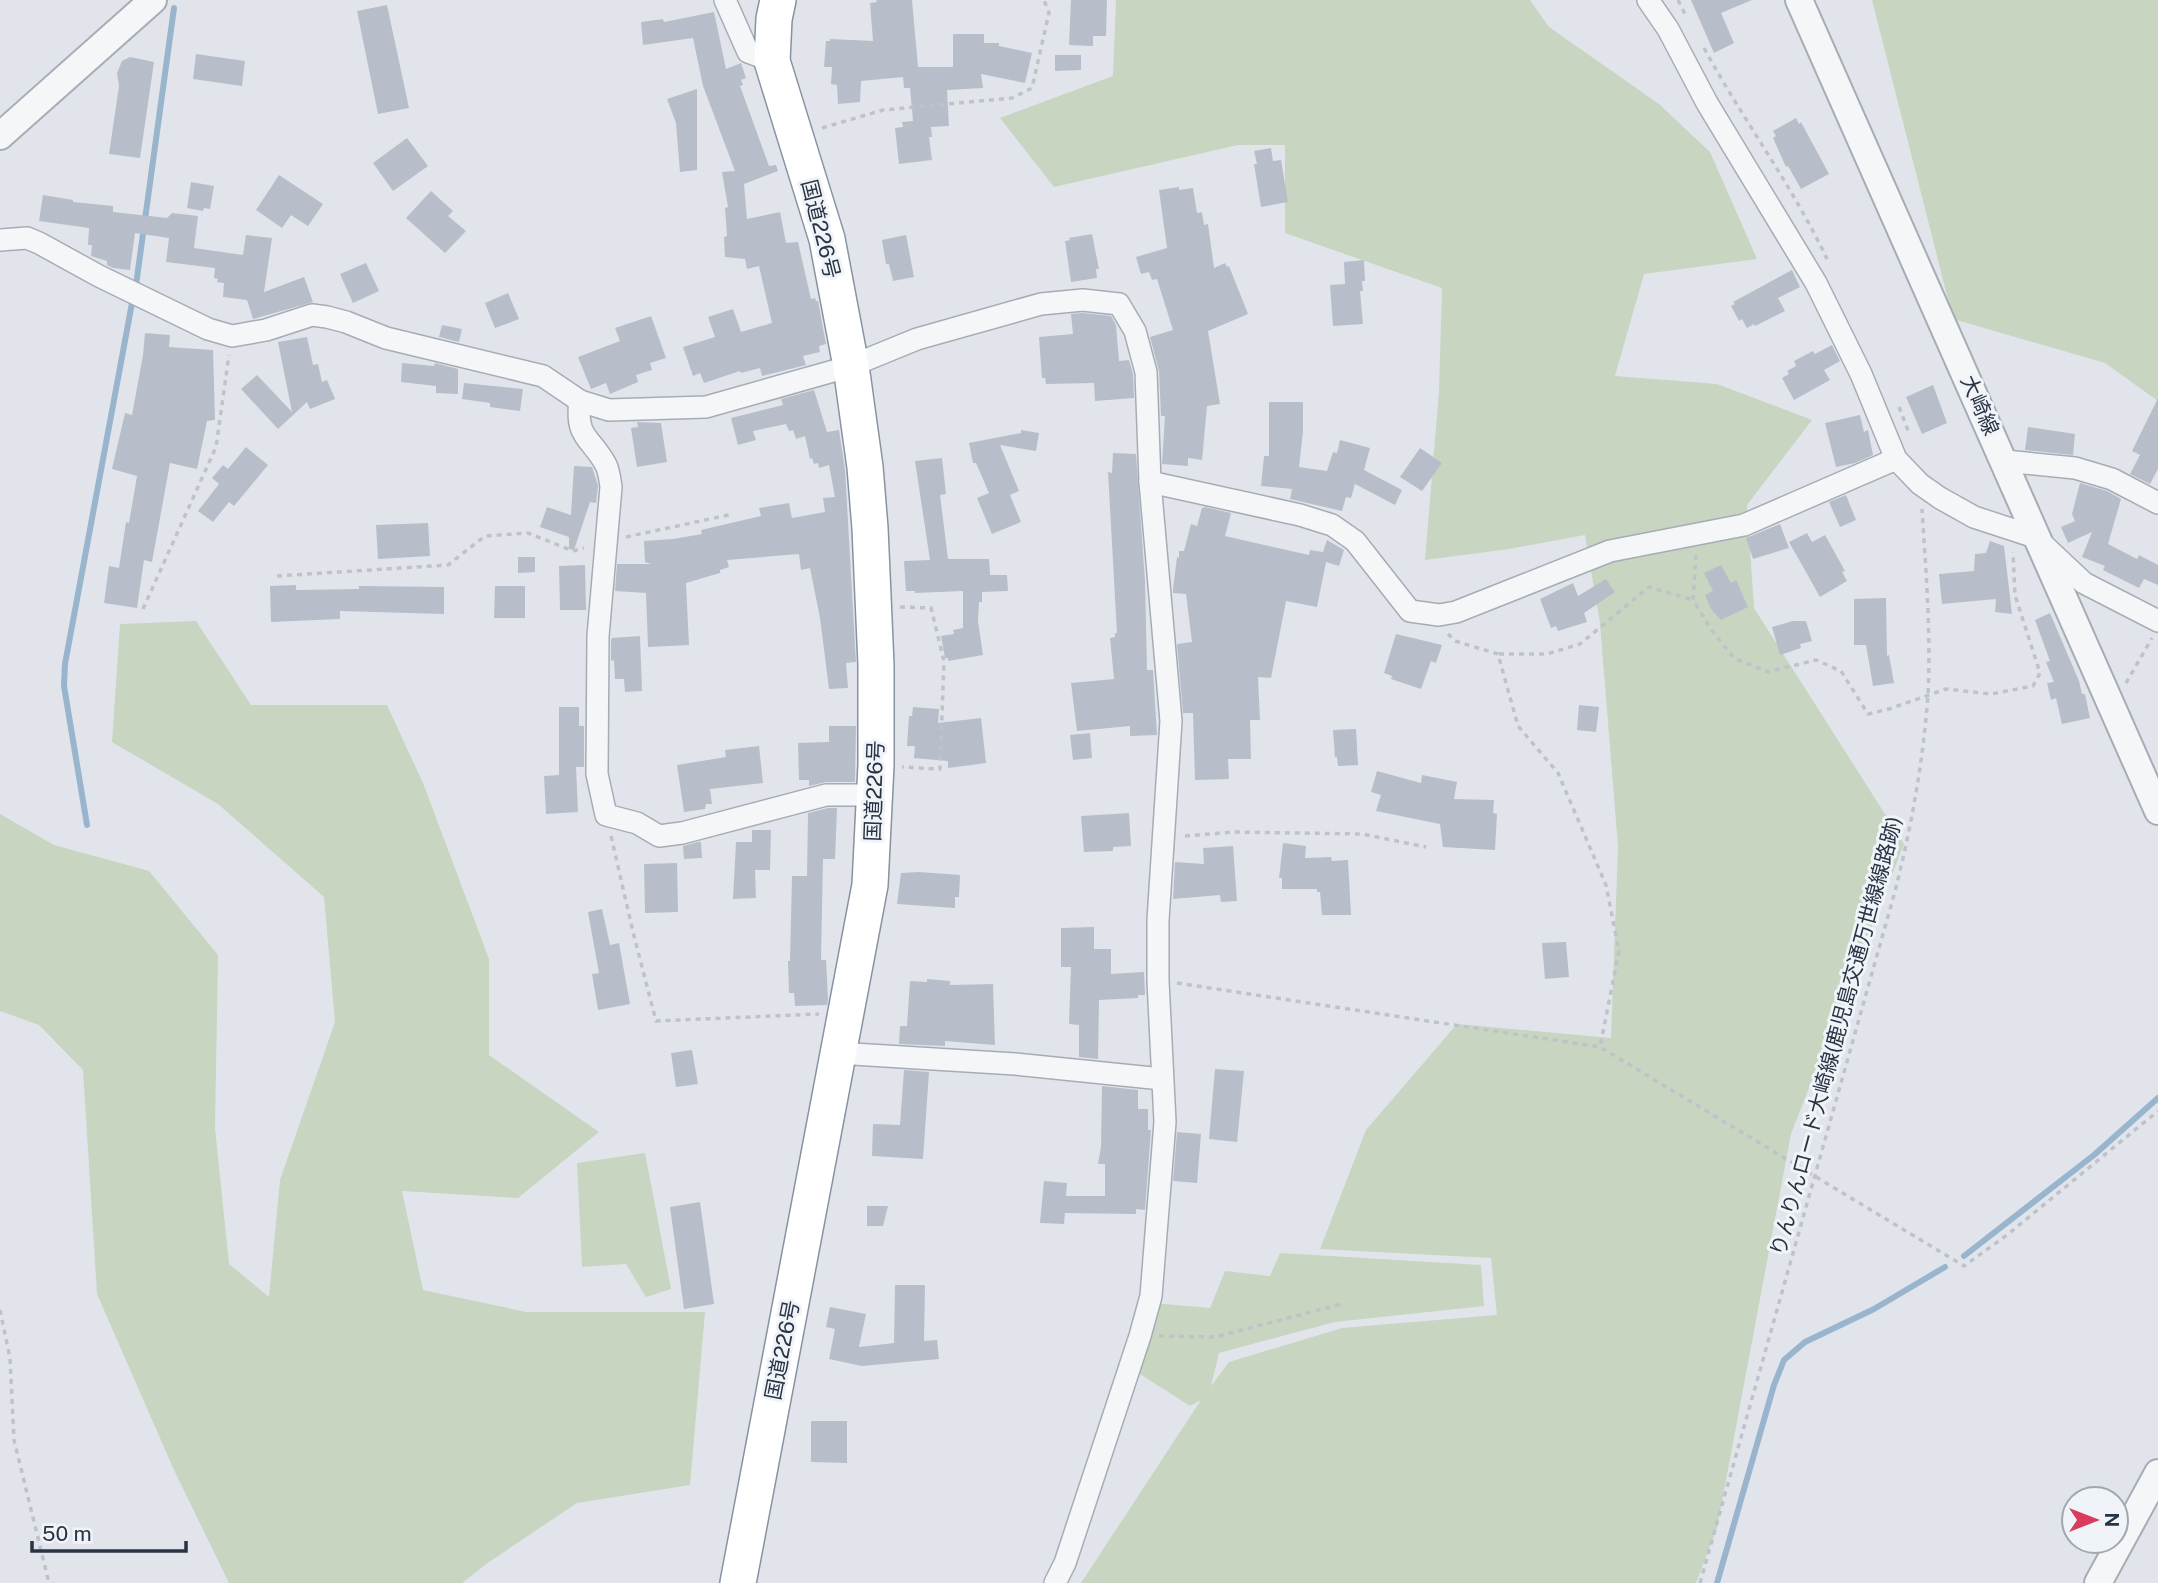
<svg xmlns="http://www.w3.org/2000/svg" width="2158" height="1583" font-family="'Public Sans','Noto Sans JP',sans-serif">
<rect width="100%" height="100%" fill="#e1e5eb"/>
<g fill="#c7d5c1">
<path d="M1116 0H1530L1549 27 1659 104 1710 152 1757 259 1644 274 1615 376 1717 384 1812 420 1747 505 1754 608 1904 844 1791 1134 1717 1528 1696 1583H1081L1201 1400 1190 1406 1140 1374 1153 1303 1210 1308 1225 1271 1270 1276 1280 1253 1481 1265 1484 1306 1335 1322 1219 1353 1211 1386 1229 1362 1342 1328 1497 1315 1491 1258 1320 1249 1366 1130 1457 1024 1611 1038 1618 847 1600 623 1585 535 1509 549 1425 560 1439 391 1442 288 1285 233V145H1238L1054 187 1000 118 1113 76Z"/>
<path d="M1872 0H2158V401L2105 363 1953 319Z"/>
<path d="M196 621 251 705H387L423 783 489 959V1055L599 1132 518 1198 402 1191 423 1290 526 1312H705L690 1485 577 1503 489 1562 462 1583H229L174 1470 97 1294 83 1070 39 1025 0 1011V814L54 845 149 871 218 955 215 1128 229 1264 269 1297 280 1180 335 1022 324 897 218 804 112 742 120 624Z"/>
<path d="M645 1153 671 1289 646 1297 626 1264 582 1267 577 1163Z"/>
</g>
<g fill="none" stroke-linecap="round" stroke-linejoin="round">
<g stroke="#99b5cd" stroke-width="6">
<path d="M136 285 174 8"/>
<path d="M87 825 64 686 65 664 132 303"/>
<path d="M1964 1256 2094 1155 2158 1098"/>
<path d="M1717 1583 1774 1385 1784 1360 1805 1342 1874 1309 1945 1267"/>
</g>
</g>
<g fill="#b7bec9">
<path d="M876 0H912L918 67H953V34H984V43H999V46L1032 53 1025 83 981 74 983 88 947 90 949 126 931 127 932 137H929L932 160 899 164 895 128 903 127 902 122 913 121 910 88H904L903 77 861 81 860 102 838 104 837 85 831 84 832 67H824L826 41H830V39L873 41 870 3 877 2Z"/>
<path d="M1071 0H1107L1106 36H1093V46L1069 45Z"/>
<path d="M1691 0H1752L1721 13 1734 43 1714 53Z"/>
<path d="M387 5 409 108 378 114 357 11Z"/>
<path d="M714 12 726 69 741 63 746 78 741 80 743 85 740 86 769 166 776 165 778 171 744 184 747 219 780 212 786 243 798 242 811 299 815 298 816 301H818L826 344 819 346 820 352 803 356 806 365 762 376 760 368 741 373 740 371 704 383 700 373 693 376 683 347 715 337 708 317 733 309 741 332 772 323 759 266 747 269 745 259 725 257 724 237 727 236 725 208 728 207 722 172 735 171 703 86 693 38 643 45 641 22 663 19 664 22Z"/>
<path d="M196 54 245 61 242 86 193 79Z"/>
<path d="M1055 55H1081V70L1055 71Z"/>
<path d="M130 57 154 62 140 158 109 154 119 86 117 73 122 61Z"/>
<path d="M697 89V170L680 172 676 123 667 99Z"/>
<path d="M1796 118 1799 124 1801 122 1829 174 1801 189 1788 166 1786 167 1773 138 1776 136 1773 131Z"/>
<path d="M407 138 428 166 393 191 373 163Z"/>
<path d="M1271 148 1273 161 1281 160 1288 202 1261 207 1254 164H1257L1254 151Z"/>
<path d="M279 175 323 204 308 226 291 215 282 228 256 210Z"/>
<path d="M191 182 214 186 210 209 204 208 203 211 187 208Z"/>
<path d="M1179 187V190L1193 188 1197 213 1202 212 1204 225 1208 224 1214 268 1225 263 1227 267 1229 266 1248 314 1208 331 1220 404 1207 406 1202 460 1188 458V466L1162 464 1165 416H1161L1159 371 1150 337 1173 330 1157 279 1152 280 1149 272 1141 274 1136 257 1167 248 1159 190Z"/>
<path d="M431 191 453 211 448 216 466 231 445 253 406 218Z"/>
<path d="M43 195 73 200V202L113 206V212L167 218 172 213 198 216 194 248 243 255 246 235 272 238 264 292 304 277 313 302 253 319 247 300 223 297 224 283 217 282 218 279 214 278 215 268 166 262 169 238 135 233 130 270 113 268 107 265V261L91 256 92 245H88L89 228 39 221Z"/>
<path d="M1092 234 1099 269H1096L1097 278 1071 282 1065 241 1070 240 1069 238Z"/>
<path d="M906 235 914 277 893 281 889 264H886L882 240Z"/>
<path d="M1364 260 1365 281H1362L1363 291H1360L1363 324 1333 326 1330 285 1345 284 1344 262Z"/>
<path d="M366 263 379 291 353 303 340 274Z"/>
<path d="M1792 270 1800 287 1778 298 1785 311 1755 326 1754 324 1747 328 1742 319 1739 321 1731 306 1735 304 1733 302Z"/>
<path d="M508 293 519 319 495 328 485 303Z"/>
<path d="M1083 313 1111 316 1116 325 1119 361 1129 360 1133 374 1134 398 1095 401 1094 383 1046 384 1045 378H1042L1039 337 1073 334 1071 314Z"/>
<path d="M651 316 666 358 650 363 652 370 636 375 638 382 610 394 606 383 591 389 578 357 620 341 615 328Z"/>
<path d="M442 325 462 329 459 342 439 337Z"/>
<path d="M145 333 170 335 169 347 213 350 215 420 207 421 197 469 170 463 152 562 144 560 137 608 104 603 109 566 119 568 126 522 129 523 137 476 112 469 125 413 132 415 143 355Z"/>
<path d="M307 337 313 365 318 364 322 382 327 380 335 399 310 409 307 402 278 429 241 389 257 375 292 412 278 342Z"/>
<path d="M1832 345 1840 361 1824 370 1830 380 1794 400 1782 378 1789 374 1787 371 1796 366 1794 361 1813 351 1815 354Z"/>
<path d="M402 363 434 366 435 363 458 369V394L436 393V386L401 382Z"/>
<path d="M464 383 523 389 520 411 490 407V403L462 399Z"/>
<path d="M1933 385 1947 423 1922 434 1906 397Z"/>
<path d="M814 390 827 432 839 430 845 469 856 662 846 663 848 688 829 689 820 618 810 568 801 570 799 554 727 560 729 567 720 570V573L686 583 689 645 648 647 646 593 615 591 617 564H651L645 562 644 541 673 539 702 534 701 530 761 516 759 508 789 503 792 518 825 512 823 498 835 497 829 465 819 468 818 463 814 464 812 458 810 459 805 436 796 439 793 430 789 431 786 424 753 431 756 440 738 445 731 418 783 405 781 399Z"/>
<path d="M2158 398V469L2150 484 2130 474 2140 455 2132 451Z"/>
<path d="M1269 402H1303V432L1299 467 1327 471 1333 452 1337 453 1340 440 1370 448 1364 470 1402 490 1395 505 1355 484 1351 498 1346 497 1342 511 1290 499 1292 489 1261 486 1264 456H1269Z"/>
<path d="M1860 415 1864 432 1868 430 1873 455 1855 463 1836 467 1825 423Z"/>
<path d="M637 422 661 423 667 462 637 467 631 428 638 427Z"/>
<path d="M2028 427 2075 434 2073 455 2025 450Z"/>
<path d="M1021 430 1039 433 1036 451 1000 445 1019 491 1010 495 1021 522 992 534 977 498 989 493 976 463H973L969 443 1021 433Z"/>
<path d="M246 447 268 465 234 506 229 502 213 522 198 511 219 484 212 478 223 465 228 469Z"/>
<path d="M1420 448 1442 463 1422 491 1400 477Z"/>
<path d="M1113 453 1136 454 1145 581 1147 670H1153L1157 735 1130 736V726L1077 731 1071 683 1114 679 1110 638 1115 637V633H1117L1108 472 1112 473Z"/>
<path d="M942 458 946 494 940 495 948 559H989L990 575H1007L1008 591 982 592V602H979L978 621 983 655 948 661V658H945L941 636 954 634 953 630 963 628V591L915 593V591H906L904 561 930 560 915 461Z"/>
<path d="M574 466 592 467 598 486 596 503 590 502 574 550 569 549V537L540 527 547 507 571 515Z"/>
<path d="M2080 483 2107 491 2121 499 2108 544 2137 559 2139 555 2158 565V585L2144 579 2139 588 2103 570 2105 566 2082 557 2092 532 2068 543 2061 527 2075 521 2072 514Z"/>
<path d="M1846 495 1856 520 1840 527 1829 502Z"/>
<path d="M1205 507 1231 513 1225 536 1309 555 1310 550 1323 552 1327 540 1344 550 1339 566 1326 562 1317 607 1286 601 1271 678 1258 677 1260 720H1250L1251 759H1228L1229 779 1195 780 1193 713H1183L1177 644 1192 642 1186 594 1173 593V589L1177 557 1179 558V551H1184L1191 524 1197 526 1202 508Z"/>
<path d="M428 523 430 556 378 559 376 525Z"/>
<path d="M1780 524 1789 548 1753 559 1746 538Z"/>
<path d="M1807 533 1812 542 1825 535 1845 571 1842 572 1847 581 1820 597 1789 542Z"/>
<path d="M1990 541 2004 546 2012 614 1995 612 1996 599 1942 604 1939 574 1974 571 1975 554 1986 553Z"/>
<path d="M518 557H535V572L518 573Z"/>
<path d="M585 565 586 610H560L559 566Z"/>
<path d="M1721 565 1731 583 1736 580 1748 607 1721 620 1711 609 1705 595 1713 591 1704 573Z"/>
<path d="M1606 579 1615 592 1584 613 1587 622 1558 631 1556 626 1551 628 1540 599 1573 583 1578 596Z"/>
<path d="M296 585V590L359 589V586L444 587V614L340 611V619L271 622 270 586Z"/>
<path d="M495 586H525V618H494Z"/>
<path d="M1886 598 1887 656 1889 655 1894 683 1873 686 1866 645H1854V599Z"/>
<path d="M2050 613 2079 681 2082 694H2085L2090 718 2062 724 2056 698 2051 700 2047 683 2054 682 2046 662 2050 661 2035 620Z"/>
<path d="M1793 621H1806L1812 641 1800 644 1801 648 1780 655 1772 627Z"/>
<path d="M1396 634 1442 645 1436 663 1431 661 1421 689 1391 679 1392 676 1384 673Z"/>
<path d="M640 636 642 691 625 692 624 679H615L614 660 611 661V640L612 638Z"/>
<path d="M1579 705 1599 707 1596 732 1577 730Z"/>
<path d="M559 707H579V726H584V767H576L578 812 546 814 544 776 559 775Z"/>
<path d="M913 707 939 709 938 723 981 718 986 763 948 768V761L914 758 915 746H907L909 716H912Z"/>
<path d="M829 726H856L855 782H826L809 786V780H799L798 743 829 742Z"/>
<path d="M1356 729 1358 765 1338 766 1337 757H1335L1333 730Z"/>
<path d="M1090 733 1092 758 1073 760 1070 735Z"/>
<path d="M759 746 763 783 710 789 712 804H706L705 809 684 812 677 765 726 757 725 750Z"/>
<path d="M1377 771 1421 783 1422 775 1457 782 1454 799 1494 800 1493 813 1497 814 1495 850 1443 847 1440 824 1376 811 1381 795 1371 792Z"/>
<path d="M828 808H837L835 859H823L821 960H826L828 999 827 1005 795 1006 794 993H789L788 961H790L792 876H807L808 813Z"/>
<path d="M1129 813 1131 846 1113 847V851L1084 852 1081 816Z"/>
<path d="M752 830H771L770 870H755L756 898 733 899 736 842H752Z"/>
<path d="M698 842H701L702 858 684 859 683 846Z"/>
<path d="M1283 843 1306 846 1305 858 1331 857 1332 861 1348 860 1351 915H1322L1320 892H1317V889H1282V878H1279Z"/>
<path d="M1233 846 1237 901 1221 902 1220 895 1173 899 1175 862 1204 864 1203 848Z"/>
<path d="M677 863 678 912 645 913 644 864Z"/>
<path d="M919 872 960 875 959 897H955V908L897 904 901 873Z"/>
<path d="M602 909 610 945 619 943 630 1004 598 1010 592 974 599 973 588 912Z"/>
<path d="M1094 927V949H1111V974L1144 972 1145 995H1138V998L1099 1000 1098 1059 1079 1057V1025L1069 1024 1071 967H1061V928Z"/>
<path d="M1566 942 1569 977 1545 979 1542 943Z"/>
<path d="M927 979 950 981V985L993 984 995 1045 945 1041V1046L899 1044 900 1026H907L910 981 927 982Z"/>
<path d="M692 1050 698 1084 676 1087 671 1053Z"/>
<path d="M1215 1069 1244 1071 1237 1142 1209 1139Z"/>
<path d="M904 1070 929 1072 923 1159 872 1156 873 1124 900 1125Z"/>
<path d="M1102 1086 1138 1090V1109H1148V1130H1151L1145 1210 1136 1209V1214L1065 1213 1064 1224 1040 1223 1044 1181 1067 1183 1066 1196H1105V1164H1098L1101 1147Z"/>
<path d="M1177 1132 1201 1134 1197 1183 1173 1181Z"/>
<path d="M700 1202 714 1304 684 1309 670 1207Z"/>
<path d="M867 1206H888L883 1226H867Z"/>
<path d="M895 1285H925L924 1341 937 1340 939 1359 862 1366 829 1359 835 1329 826 1327 830 1307 866 1314 859 1347 894 1343Z"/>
<path d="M811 1421H847V1463L811 1462Z"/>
</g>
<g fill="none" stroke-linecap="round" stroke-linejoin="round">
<defs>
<g id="minor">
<path d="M725 0 748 52 772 61"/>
<path d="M1648 0 1668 29 1707 103 1816 283 1861 374 1896 459 1920 484 1940 498 1974 517 2035 537 2084 583 2158 621"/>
<path d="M0 240 27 238 39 243 99 276 208 329 232 336 266 330 312 315 327 317 346 322 386 338 543 376 580 401 609 410 706 407 851 366 917 339 1041 304 1083 300 1119 304 1135 331 1146 372 1150 482 1171 721 1158 920V981L1165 1122 1151 1296 1140 1336 1065 1563 1055 1583"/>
<path d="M580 401C575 438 591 437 606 465 609 471 610 480 611 487L598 636 597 774 606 815 637 823 659 836 682 833 826 795H874"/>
<path d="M2005 461 2075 468 2112 479 2158 503"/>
<path d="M1150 482 1300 515 1332 525 1355 541 1410 611 1439 615 1456 612 1610 551 1744 525 1896 459"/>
<path d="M837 1053 1015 1064 1162 1079"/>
</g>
<g id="tertiary">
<path d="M1799 0 2158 811"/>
<path d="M0 136 153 0"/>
<path d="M2098 1583 2158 1473"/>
</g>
<path id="trunk" d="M738 1583 870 885 876 765V665L870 528 865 467 851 366 827 239 772 61 774 19 778 0"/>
</defs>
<use href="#minor" stroke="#a6acb6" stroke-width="24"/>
<use href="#tertiary" stroke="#a6acb6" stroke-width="30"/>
<use href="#trunk" stroke="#8793a2" stroke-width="38"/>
<g stroke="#bfc3c9" stroke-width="3.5" stroke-dasharray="5 5" stroke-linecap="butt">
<path d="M1678 0 1685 14"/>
<path d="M1704 48C1743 120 1792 185 1827 259"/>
<path d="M822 128 883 110 1012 98 1032 88 1049 13 1044 0"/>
<path d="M1899 407 1909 433"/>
<path d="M626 537 733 514"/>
<path d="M1696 555 1693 600 1712 631 1734 658 1768 672 1816 660 1841 671 1868 714 1889 709 1946 689 1991 694 2033 686 2040 673 2015 595 2013 552"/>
<path d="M277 576 448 565 485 536 528 533 573 551 584 548"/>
<path d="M900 607 931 608 944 661 940 769 902 767"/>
<path d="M143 609 216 447 229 355"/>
<path d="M1448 634 1455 641 1498 654 1518 726 1558 773 1606 885 1619 951 1600 1047"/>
<path d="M1499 654H1547L1580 644 1649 587 1693 600"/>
<path d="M2126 683 2152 638"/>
<path d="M611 836 633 932 656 1021 819 1014"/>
<path d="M1185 836 1233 832 1362 834 1426 847"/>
<path d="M1177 983 1600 1047 1964 1266 2007 1235 2158 1111"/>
<path d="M0 1310 10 1358 14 1440 49 1583"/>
<path d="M1159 1336 1215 1337 1342 1304"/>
<path d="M1700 1583 1894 895C1911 829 1923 763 1928 695 1931 634 1926 571 1922 509"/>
</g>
<use href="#minor" stroke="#f4f6f8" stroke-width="21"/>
<use href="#tertiary" stroke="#f4f6f8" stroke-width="26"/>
<use href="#trunk" stroke="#fff" stroke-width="35"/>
</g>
<g text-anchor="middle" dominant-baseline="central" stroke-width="6" stroke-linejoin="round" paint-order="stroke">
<g font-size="21" fill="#283344" stroke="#f0f4f8">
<text transform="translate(821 229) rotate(76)">国道226号</text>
<text transform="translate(1980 405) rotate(66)">大崎線</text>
<text transform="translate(874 791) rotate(-88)">国道226号</text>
<text transform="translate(1836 1036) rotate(-75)">りんりんロード大崎線(鹿児島交通万世線線路跡)</text>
<text transform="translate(782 1350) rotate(-79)">国道226号</text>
</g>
</g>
<g transform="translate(2095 1520) rotate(90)"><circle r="33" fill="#f0f4f8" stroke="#a0a7b0" stroke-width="2"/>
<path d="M0-5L12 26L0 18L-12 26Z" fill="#d93c5d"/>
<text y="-10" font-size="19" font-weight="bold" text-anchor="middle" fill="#283344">N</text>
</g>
<path d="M32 1541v10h154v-10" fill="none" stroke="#283344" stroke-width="3.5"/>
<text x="42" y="1541" font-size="21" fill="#283344" stroke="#f0f4f8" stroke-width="5" paint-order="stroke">50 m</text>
</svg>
